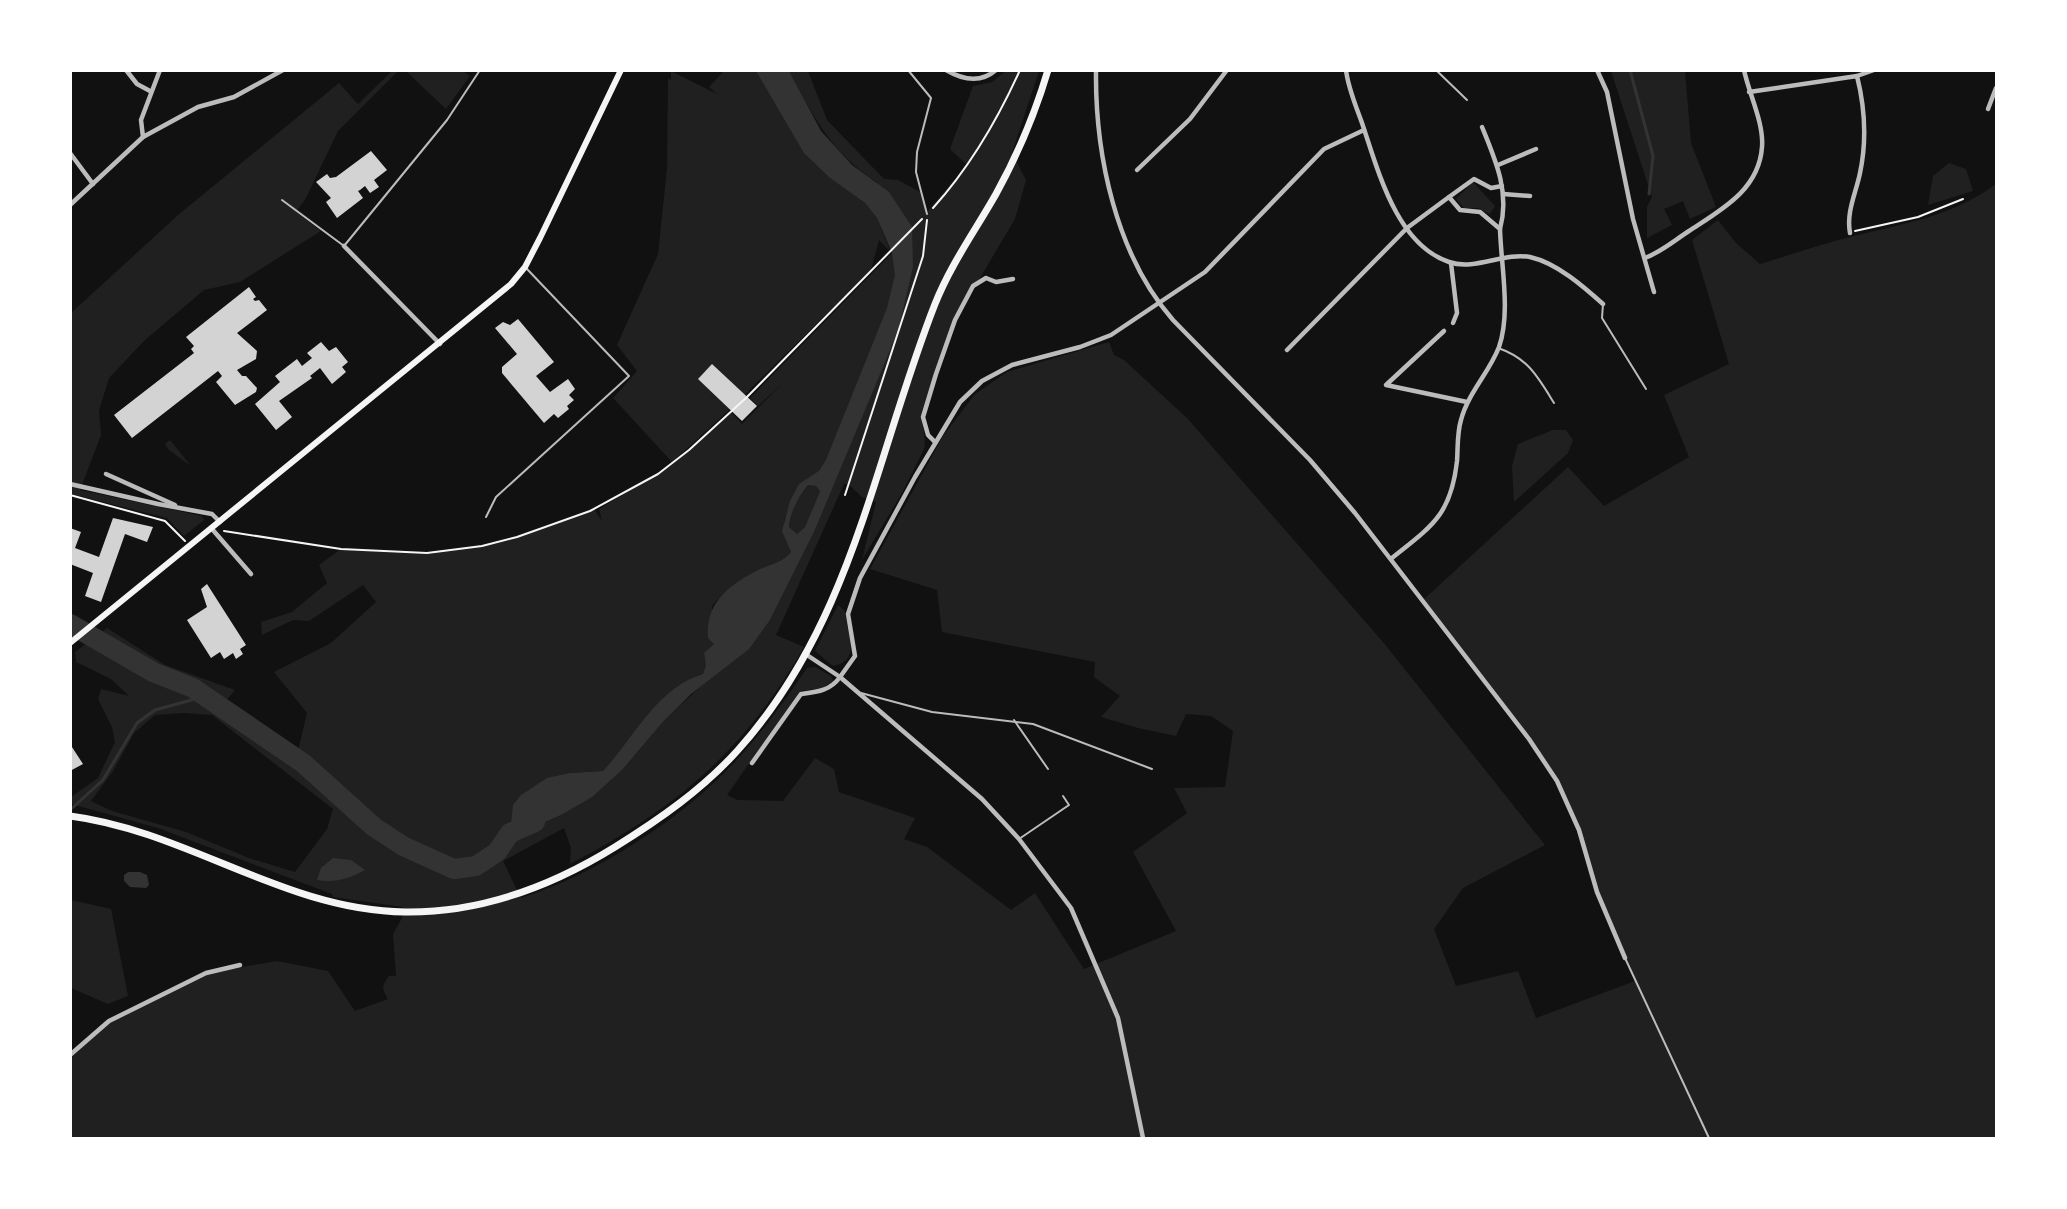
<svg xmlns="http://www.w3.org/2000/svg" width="2067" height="1209" font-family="'Fira Sans Condensed',sans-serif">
<rect width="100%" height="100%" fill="#111"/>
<g fill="#202020" fill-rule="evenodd">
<path d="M392 71H398L338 131 306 198 296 212 321 231 240 282 204 290 145 340 109 378 99 411 101 435 80 490 202 516 204 520 184 536 167 518 71 494V313L178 215 339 83 358 104Z"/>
<path d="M406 71H463L470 76 446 109Z"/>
<path d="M671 71 717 94 709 87 724 71H756L777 106 830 178 865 203 877 218 890 251 879 240 871 270 727 412 672 462 613 398 637 371 617 345 658 254 667 168 668 78 671 80Z"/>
<path d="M789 71H808L827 120 884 179 898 180 922 193 927 212 967 165 950 149 973 86 992 82 1006 71H1039L1012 153 1026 180 1015 219 955 320 923 417C921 428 927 439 924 449L902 493 862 560 876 502 862 497 848 484H844L776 635 804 647C745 751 675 809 570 864L571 848 564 828 503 861 521 898C598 874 690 814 743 753 766 727 787 697 807 668L815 667 831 676 833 681 823 688 800 691 727 795 737 800 783 801 815 758 834 769 839 792 915 818 904 839 927 847 1011 910 1035 893 1084 969 1176 931 1133 852 1187 813 1174 788 1225 787 1233 731 1211 716 1186 714 1176 736 1138 728 1101 717 1120 696 1094 677 1095 662 942 632 937 590 870 569 943 436 975 394 1007 372 1109 342 1114 355 1124 360 1188 419 1383 642 1545 845 1463 888 1434 929 1456 986 1518 971 1536 1018 1635 981 1597 892 1579 830 1557 781 1529 739 1422 601 1568 467 1604 506 1689 457 1664 395 1729 364 1692 240 1718 220 1736 243 1760 264C1792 254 1822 244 1854 236 1903 224 1955 215 1996 184V1138H71L70 1055 109 1021 206 973 277 961 328 971 355 1011 388 999C382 989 381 986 389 976H396L393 934 402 918 403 907 333 897 332 894 158 828 71 804V797L98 778 115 742 112 727 98 699 101 689 129 696 111 679 76 662 75 652 107 628 165 665 235 690 221 707 296 759 307 713 274 672 331 643 376 602 363 585 309 621 293 620 262 635 261 622 292 612 327 583 319 565 341 549C369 550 400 555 429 552 487 548 540 531 594 509L602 521 599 509 673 464 731 412 742 424 785 381 758 406 750 398 892 253 894 258 876 182C830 151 814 117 789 71ZM799 484 808 485C799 496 790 512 789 527L797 534 805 527 820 491 816 486 811 485 832 484 814 532 770 620 662 723 623 769 561 815 538 824 570 773 603 771C633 739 657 687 703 674L707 666 704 655 714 644 712 606C725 591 740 580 758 570 770 564 782 563 791 552L784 521ZM184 713 212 715 333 809 327 829 295 872 249 858 186 832 112 811 91 801 113 771 134 733 155 715Z"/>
<path d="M1611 71H1685L1691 143 1716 207 1690 219 1683 201 1664 209 1672 225 1647 238V207L1652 197Z"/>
<path d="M1949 163 1966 169 1973 191 1928 205 1933 176Z"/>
<path d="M1473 182 1495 206 1490 214 1478 208H1464L1456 199Z"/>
<path d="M1553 430H1566L1573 440 1568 453 1514 502 1512 466 1518 444Z"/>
<path d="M170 440 191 466 169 450 165 444Z"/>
<path d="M838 605 845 611C846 632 863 661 833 666L815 651Z"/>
<path d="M71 900 111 909 128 996 108 1004 71 988Z"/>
</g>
<g fill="#333" fill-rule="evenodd">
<path d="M756 71H789L821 131 852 165 889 192 912 227 913 267 898 331 814 532 770 620 749 649 691 694 662 723 623 769 592 797 561 815 515 835 510 833 513 805 521 795 547 778 570 773 603 771C633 739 657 687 703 674L706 666 704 653 714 644 708 638C705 603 729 585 758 570 770 564 782 563 791 552L782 531 790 501 799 484 819 471 826 460 887 308 895 275 892 253 877 218 865 203 830 178 804 153ZM808 485 816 486 820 491 805 527 797 534 789 527C790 512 799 496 808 485Z"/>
<path d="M333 858 351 860 365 870C349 879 335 883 317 880L321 868Z"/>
<path d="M128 872H140L147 875 149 885 146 888 130 887 124 881V875Z"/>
</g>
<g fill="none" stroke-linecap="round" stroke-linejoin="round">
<g stroke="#333" stroke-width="3">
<path d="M1630 70 1653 156 1649 194"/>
<path d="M70 810 103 780 137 723 155 710 206 696"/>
</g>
<path stroke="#333" stroke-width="20" d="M70 624 153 672 193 688 303 763 374 827 403 846 447 866 454 869 476 866 497 852 510 833 535 822"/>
</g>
<g fill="#d3d3d3">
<path d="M371 151 387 170 374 180 379 187 370 193 365 186 360 190 358 191 363 198 337 218 326 202 331 198 316 182 327 174 330 178 336 177Z"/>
<path d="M249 287 256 297 253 299 255 301 259 300 267 310 237 333 257 351 256 359 237 370 242 376H246L257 388 256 392 235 405 216 382 222 376 218 371 132 438 114 415 194 353 191 349 194 346 186 337Z"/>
<path d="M518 319 554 362 536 376 550 392 568 379 575 389 569 395 574 400 567 406 569 409 558 418 554 414 544 423 502 373V367L517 354 495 328 503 322 510 325Z"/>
<path d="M321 342 329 351 336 347 348 362 342 367 346 372 332 384 320 368 310 376 312 378 279 401 292 417 276 430 255 404 280 382 275 376 297 359 302 366 312 358 307 353Z"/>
<path d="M712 364 757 406 742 421 698 379Z"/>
<path d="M113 518 153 527 147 542 125 534 101 602 85 596 93 573 70 564V528L81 532 75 548 99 557Z"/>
<path d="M207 584 246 645 240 649 243 654 236 659 233 653 224 659 220 652 211 658 187 620 207 607 201 589Z"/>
<path d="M70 744 83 764 70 771Z"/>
</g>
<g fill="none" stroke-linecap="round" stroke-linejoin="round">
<g stroke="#f5f5f5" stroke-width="2">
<path d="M933 208C970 167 997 121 1020 70"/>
<path d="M1855 231 1918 217 1963 199"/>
<path d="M70 495 165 521 185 541"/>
<path d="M845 495 923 256 927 220"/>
<path d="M224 531 341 549 427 553 482 546 517 537 590 511 658 474 689 450 747 397 922 219"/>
</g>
<g stroke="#bcbcbc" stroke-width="2">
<path d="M908 70 931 98 917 152 916 172 927 214"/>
<path d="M1436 70 1467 100"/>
<path d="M282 200 344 246 447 120 480 70"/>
<path d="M1603 304 1602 318 1646 389"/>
<path d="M1498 348C1528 358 1538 377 1554 403"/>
<path d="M486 517 496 497 629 376 527 269"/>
<path d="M861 693 932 712 1033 724 1152 769"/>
<path d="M1014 720 1048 769"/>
<path d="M1019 839 1069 805 1063 796"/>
<path d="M1625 958 1709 1138"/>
</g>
<g stroke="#bcbcbc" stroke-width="4.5">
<path d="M126 70 137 84 150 91"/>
<path d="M946 70C963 80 981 83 996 70"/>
<path d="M1096 70C1095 155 1116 255 1173 320L1310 460 1355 513 1529 739 1557 781 1579 830 1597 892 1625 958"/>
<path d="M1346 70C1348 88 1356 106 1362 123 1378 170 1396 244 1449 262 1475 271 1504 252 1530 257 1557 263 1584 287 1603 304"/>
<path d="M1597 70 1607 92 1633 219 1654 292"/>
<path d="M1857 76 1874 70"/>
<path d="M1749 92 1857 76C1865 108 1867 140 1860 173 1856 193 1846 212 1850 233"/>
<path d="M1988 109 1996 88"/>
<path d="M1482 127C1496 161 1510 193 1500 229"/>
<path d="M143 137 141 120 160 70"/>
<path d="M70 153 93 184"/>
<path d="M1498 165 1536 149"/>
<path d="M1137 170 1190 119 1227 70"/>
<path d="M1503 194 1530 196"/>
<path d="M1449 197 1474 179 1491 188 1502 186"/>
<path d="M70 205 143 137 198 107 234 97 283 70"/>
<path d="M344 246 440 344"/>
<path d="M1645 258C1661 252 1675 240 1689 231 1721 210 1759 190 1762 147 1764 123 1749 94 1744 70"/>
<path d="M1451 263 1457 313 1453 323"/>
<path d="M1444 331 1386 385 1467 402"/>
<path d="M1287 350 1407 228 1449 197 1460 210 1480 212 1500 229C1501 266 1511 312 1499 347 1489 373 1468 393 1461 420 1457 433 1458 447 1457 461 1451 515 1432 526 1392 558"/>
<path d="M935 442 928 435 923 417 936 374 955 320 973 286 986 278 996 282 1013 279"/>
<path d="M106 474 175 505"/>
<path d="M70 484 158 504 212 514 220 522"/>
<path d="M212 529 251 574"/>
<path d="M807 655 840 677 855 656 848 614 860 578 915 477 960 402 982 381 1012 365 1080 347 1111 335 1205 272 1324 149 1364 130"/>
<path d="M752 763 801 694C817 692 830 691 840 677L982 799 1019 839 1071 908 1118 1018 1143 1138"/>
<path d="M70 1055 109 1021 206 973 240 965"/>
</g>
<path stroke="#f5f5f5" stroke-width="6" d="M70 643 511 284 525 267 540 238 621 70"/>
<path stroke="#f5f5f5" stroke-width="7" d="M70 816C187 831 286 911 405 912 480 913 552 886 615 847 660 819 703 789 738 750 853 622 874 459 935 304 951 264 975 231 996 194 1018 154 1035 114 1048 70"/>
</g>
<rect width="2067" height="1209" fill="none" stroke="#ffffff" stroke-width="144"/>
</svg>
